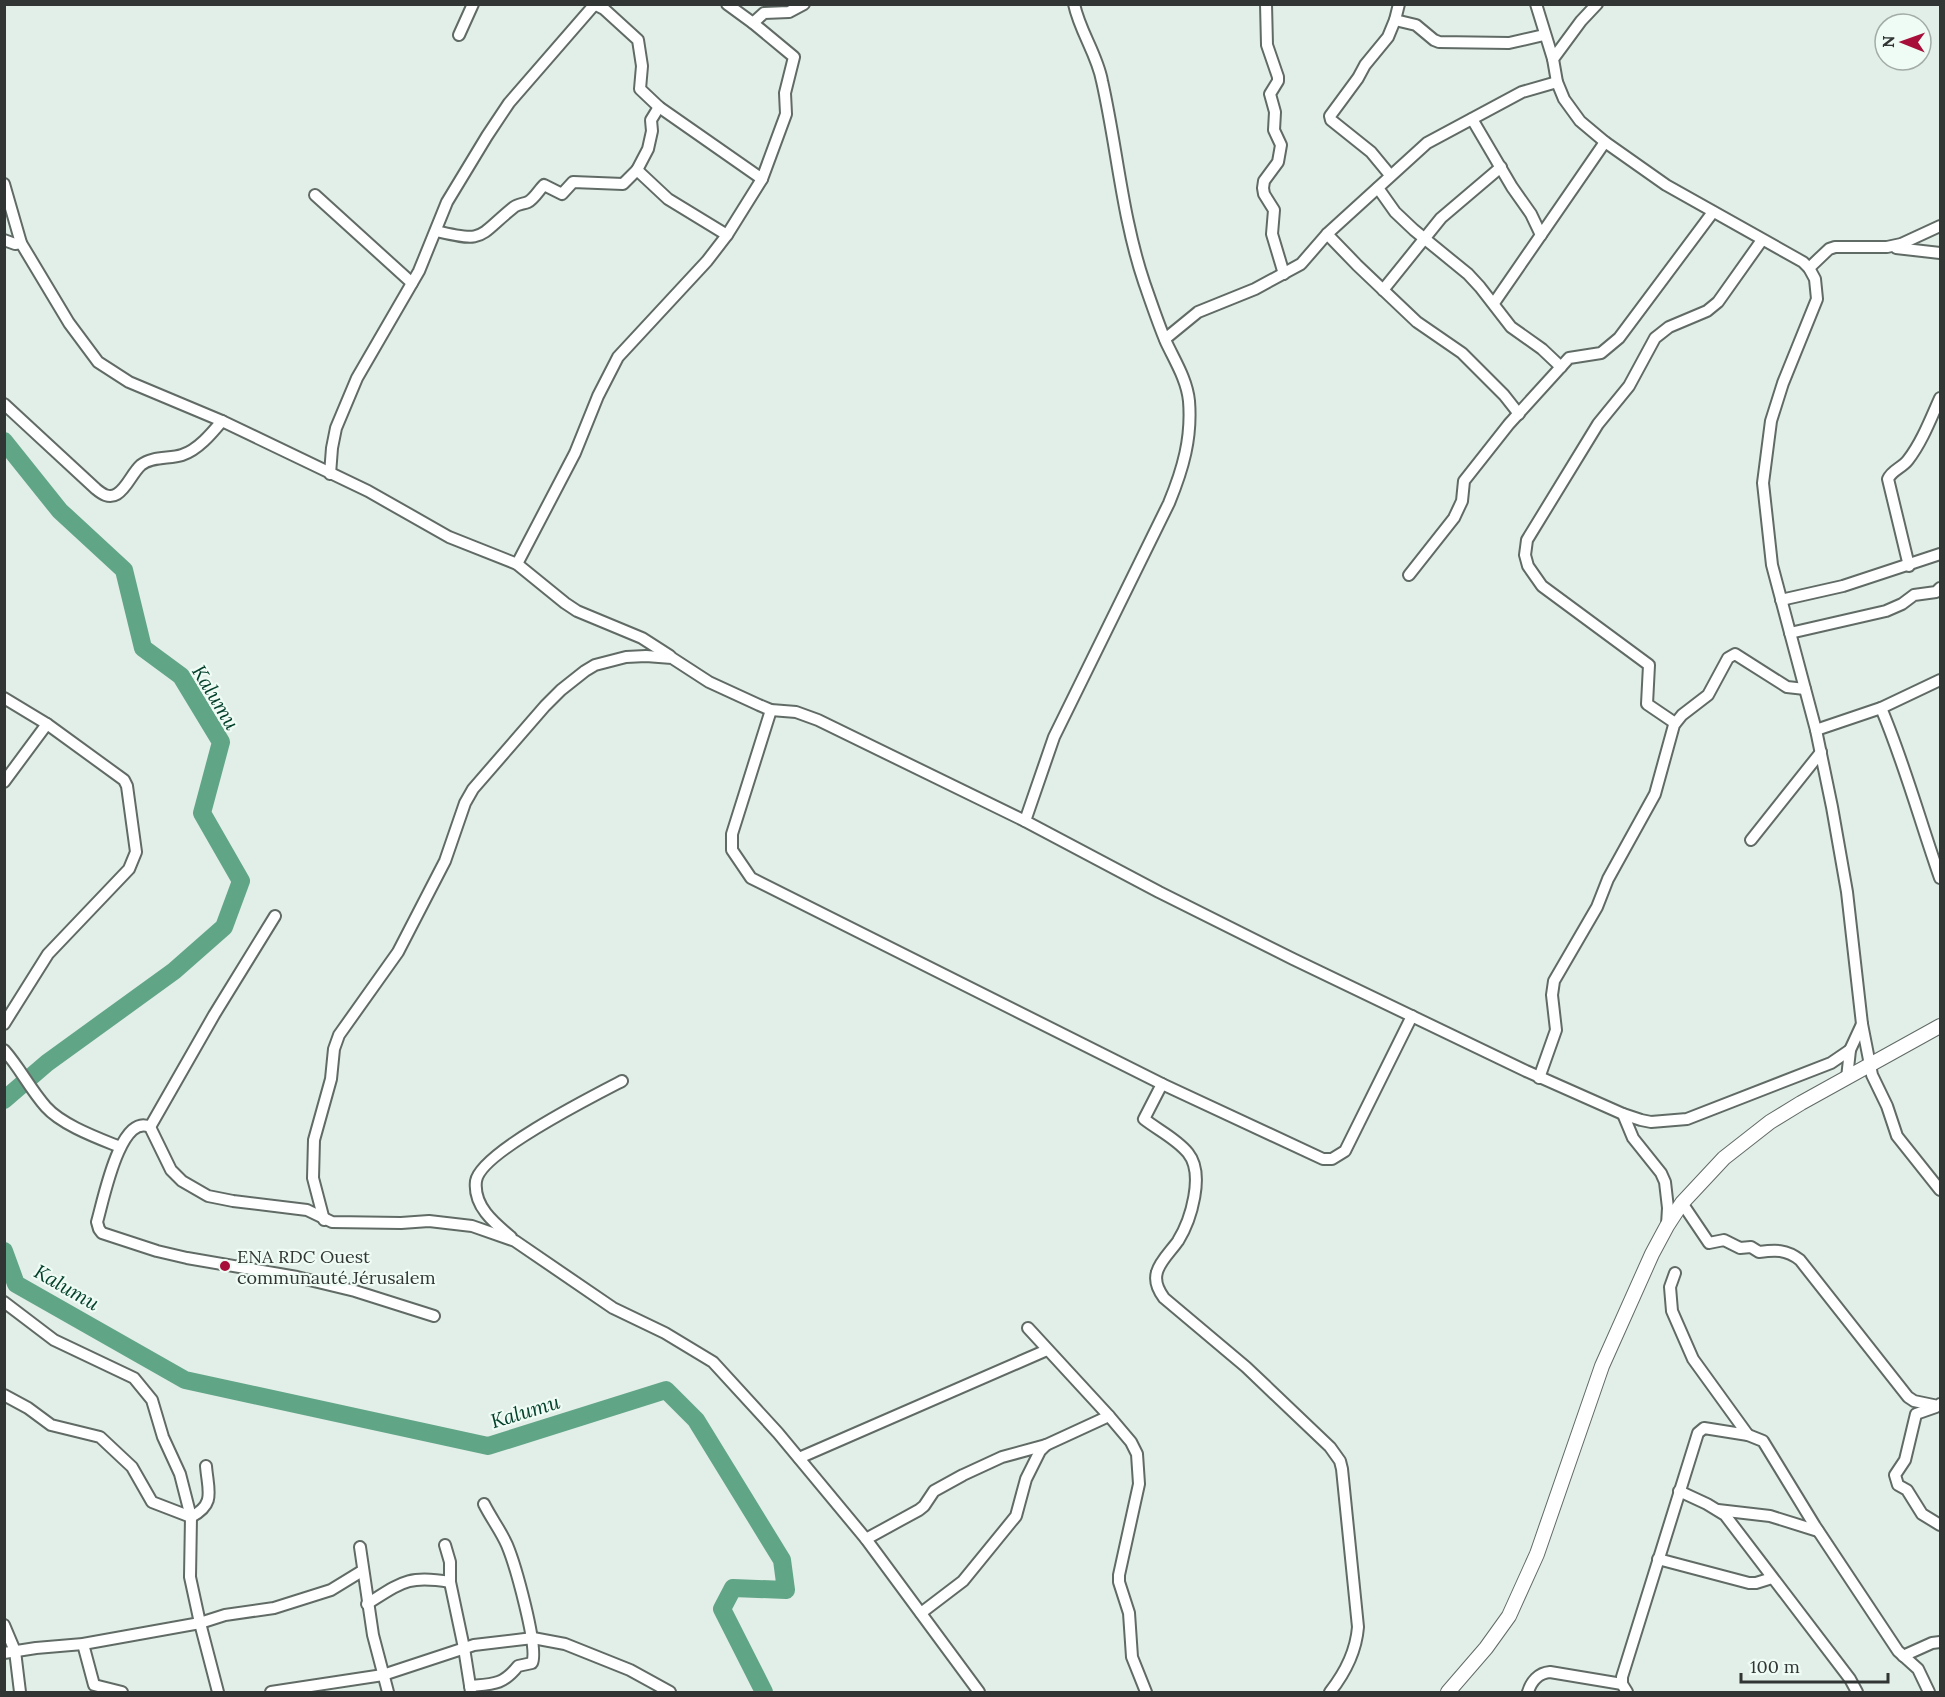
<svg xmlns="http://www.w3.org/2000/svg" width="1945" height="1697" font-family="Lora,serif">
<rect width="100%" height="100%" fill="#e2eee8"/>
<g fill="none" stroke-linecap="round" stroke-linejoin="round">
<g stroke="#61a587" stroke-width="18">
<path d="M4 441 60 511 124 570 143 648 181 676 221 742 202 813 241 881 224 927 174 971 47 1063 4 1100"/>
<path d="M4 1251 16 1284 185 1380 488 1446 666 1390 696 1420 782 1560 786 1590 733 1588 722 1609 764 1692"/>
</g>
<defs>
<g id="minor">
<path d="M594 4 604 9 638 40 642 66 640 89 659 107 762 179 786 114 785 93 794 57 753 23 727 4"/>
<path d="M1074 4C1080 32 1097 54 1102 81 1117 147 1122 217 1144 282 1151 302 1158 323 1166 342 1175 361 1187 380 1189 401 1192 438 1183 469 1169 503L1054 737 1025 821 1159 892 1293 959 1526 1071 1623 1114 1641 1120 1651 1122 1687 1119 1831 1063 1850 1050"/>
<path d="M1266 4 1267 45 1278 77V81L1270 94 1275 112 1274 130 1281 145 1278 162 1264 181 1263 188 1264 194 1274 210 1272 234 1284 274"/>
<path d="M1536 4 1553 59"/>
<path d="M1597 4 1581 21 1553 59 1557 82 1564 99 1580 121 1605 142 1666 185 1803 262 1809 268 1815 279 1817 299 1783 383 1771 421 1763 483 1772 565 1816 730 1832 807 1847 892 1862 1024 1872 1075 1887 1106 1897 1136 1940 1190"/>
<path d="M1395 20 1416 25 1434 40 1439 42 1509 43 1544 35"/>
<path d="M753 23 764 13 789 12 804 4"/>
<path d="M459 35 473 4"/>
<path d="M1472 119 1512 187 1531 214 1541 235"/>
<path d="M637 170 648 149 652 131 651 120 659 107"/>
<path d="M1390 175 1371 152 1331 120 1330 116 1358 78 1365 65 1388 37 1395 20 1399 4"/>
<path d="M4 184 21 243 69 323 98 362 129 382 222 421 368 491 449 537 517 564 565 603 577 611 642 638 670 656"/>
<path d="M1378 188 1395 212 1414 230 1468 274 1480 287 1511 327 1542 349 1561 367"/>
<path d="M315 195 412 283"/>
<path d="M436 231C486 243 477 237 514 207 518 204 523 204 528 202 534 199 539 190 544 185L562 194 573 182 623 184 637 170 668 199 727 235"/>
<path d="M1327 234 1357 265 1417 322 1462 353 1504 395 1519 414"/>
<path d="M4 240 15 244 21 243"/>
<path d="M1896 248 1940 253"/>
<path d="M1809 268 1829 249 1835 247H1887L1901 244 1940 226"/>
<path d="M1383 290 1441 218 1501 167"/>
<path d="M1494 303 1605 142"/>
<path d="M1165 339 1198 312 1255 289 1301 264 1327 234 1427 143 1522 92 1557 82"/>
<path d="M4 404 96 489C102 494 109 499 117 494 127 488 132 473 141 465 152 456 170 459 182 455 198 450 212 433 222 421"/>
<path d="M330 474 332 448 336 428 357 378 419 271 447 202 487 136 509 103 595 4"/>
<path d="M517 564 575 453 598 396 618 357 707 261 727 235 762 179"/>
<path d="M1909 566 1888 479C1892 470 1902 468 1908 460 1922 442 1931 418 1940 398"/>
<path d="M1409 575 1454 518 1462 501 1464 481 1509 424 1569 358 1601 353 1619 338 1713 212"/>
<path d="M1781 600 1843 586 1940 554"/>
<path d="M1790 633 1886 611 1902 604 1914 595 1936 592 1940 588"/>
<path d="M4 698 47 724 124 780 127 786 136 852 129 869 48 954 4 1024"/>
<path d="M1881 708C1904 762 1920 821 1940 878"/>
<path d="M771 710 732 834V850L751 878 1162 1084 1323 1159H1332L1345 1151 1412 1016"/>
<path d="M1675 723 1647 704 1649 665 1542 586 1528 566 1525 555 1527 540 1598 424 1629 386 1655 338 1669 327 1707 311 1718 302 1762 240"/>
<path d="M1816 730 1881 708 1940 680"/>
<path d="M4 782 47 724"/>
<path d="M1751 840 1821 752"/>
<path d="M4 1050C20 1068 30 1089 46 1107 62 1125 98 1138 120 1147"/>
<path d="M1539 1078 1556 1030 1552 995 1554 981 1597 907 1608 879 1655 794 1674 725 1682 715 1708 695 1728 658 1735 654 1787 687 1805 689"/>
<path d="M1847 1078 1850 1050 1862 1024"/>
<path d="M1162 1084 1144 1119C1158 1130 1177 1139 1188 1153 1205 1174 1191 1220 1178 1241 1171 1251 1160 1261 1157 1272 1154 1282 1158 1290 1164 1298L1246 1367 1330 1447 1340 1461 1342 1469 1358 1627C1356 1652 1345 1673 1330 1692"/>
<path d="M1623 1114 1633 1138 1661 1173 1665 1182 1668 1208 1667 1225"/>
<path d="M150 1127 214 1015 275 916"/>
<path d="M1682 1203 1709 1243 1724 1240 1740 1248 1751 1247 1759 1252C1775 1250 1786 1249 1800 1260L1908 1397 1914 1401 1938 1406 1940 1404"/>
<path d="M324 1220 313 1178 314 1140 331 1079 334 1049 339 1035 398 952 445 861 465 803 473 789 545 706 561 690 585 671 595 665 626 657 646 656 672 658 709 682 759 705 771 710 796 712 818 720 1025 821"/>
<path d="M511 1237C494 1223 473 1206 476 1181 480 1153 595 1095 622 1081"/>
<path d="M1675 1273 1670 1287 1672 1311 1693 1359 1748 1435"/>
<path d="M4 1302 54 1340 134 1378 152 1400 163 1437 180 1474 191 1517 190 1577 200 1623 218 1692"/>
<path d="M434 1316 355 1291 297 1277 187 1258 157 1251 102 1233 99 1229 97 1222C103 1202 120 1112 150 1127L171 1170 182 1181 208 1196 233 1201 307 1210 332 1222 401 1223 429 1221 472 1226 515 1241 613 1308 665 1333 713 1362 778 1433 866 1539 979 1692"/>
<path d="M1028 1328 1109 1416 1131 1442 1137 1454 1139 1484 1119 1575V1582L1129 1613 1132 1657 1146 1692"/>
<path d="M4 1395 28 1408 51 1425 100 1437 132 1467 152 1502 191 1517C216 1504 208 1491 206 1466"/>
<path d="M1936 1407 1916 1414 1905 1460 1895 1475 1898 1485 1907 1490 1922 1514 1940 1525"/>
<path d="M799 1458 1047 1350"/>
<path d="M1679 1491 1707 1504 1725 1515 1850 1679 1857 1692"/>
<path d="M1718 1510 1770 1516 1818 1531"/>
<path d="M866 1539 919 1510 924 1506 934 1491 963 1475 1002 1457 1046 1445"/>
<path d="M445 1545 450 1562V1582L464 1648 471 1692"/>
<path d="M360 1547 373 1635 388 1692"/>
<path d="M1658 1559 1749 1583H1756L1772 1578"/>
<path d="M367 1604C402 1582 408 1575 450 1582"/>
<path d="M921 1613 963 1581 1016 1516 1026 1479 1040 1451 1046 1445 1109 1416"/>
<path d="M4 1625 15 1651 20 1692"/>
<path d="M83 1644 94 1685 122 1692"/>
<path d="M4 1653 36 1648 83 1644 200 1623 225 1615 274 1608 331 1590 362 1571"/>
<path d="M1903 1656 1932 1643 1940 1642"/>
<path d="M470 1686C493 1684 503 1685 518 1666L532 1663C539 1648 515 1564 507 1545 501 1531 491 1518 484 1504"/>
<path d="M271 1692 383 1675 474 1645 533 1638 565 1644 630 1670 670 1692"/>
<path d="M1528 1692C1531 1682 1538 1673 1550 1672L1622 1684"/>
<path d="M1627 1692 1622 1684V1677L1698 1433 1704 1428 1748 1435 1763 1441 1815 1526 1898 1651 1918 1669 1929 1692"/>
</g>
<path id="tertiary" d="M1448 1692 1486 1648 1509 1616 1537 1554 1602 1366 1652 1254 1667 1226 1682 1203 1724 1158 1770 1122 1801 1103 1940 1026"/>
</defs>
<use href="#minor" stroke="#616b66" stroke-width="14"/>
<use href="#tertiary" stroke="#616b66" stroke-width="16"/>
<use href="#minor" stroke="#fff" stroke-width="10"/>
<use href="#tertiary" stroke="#fff" stroke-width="14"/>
</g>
<circle fill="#a70f3a" stroke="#effbf5" stroke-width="2" cx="225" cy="1266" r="6"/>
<g text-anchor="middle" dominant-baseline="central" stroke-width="4.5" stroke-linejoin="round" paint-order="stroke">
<g font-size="18" fill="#313533" stroke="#effbf5" text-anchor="start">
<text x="237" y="1256">ENA RDC Ouest<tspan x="237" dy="21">communauté Jérusalem</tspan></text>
</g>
<g font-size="20" font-style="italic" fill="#03402c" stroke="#effbf5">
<text transform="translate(216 697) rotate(59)">Kalumu</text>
<text transform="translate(67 1287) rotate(30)">Kalumu</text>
<text transform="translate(525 1411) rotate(-17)">Kalumu</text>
</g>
</g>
<rect width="1945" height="1697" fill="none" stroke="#313533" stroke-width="12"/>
<g transform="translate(1903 42) rotate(271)"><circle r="28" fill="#effbf5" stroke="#a3aca7" stroke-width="1.5"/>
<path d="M0-4.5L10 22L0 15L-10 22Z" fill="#a70f3a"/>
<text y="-9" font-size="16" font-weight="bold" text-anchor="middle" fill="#313533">N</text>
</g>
<path d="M1741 1673v9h147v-9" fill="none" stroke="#313533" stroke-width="3"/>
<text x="1750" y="1673" font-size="18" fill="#313533" stroke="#effbf5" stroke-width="4.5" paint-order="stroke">100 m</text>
</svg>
